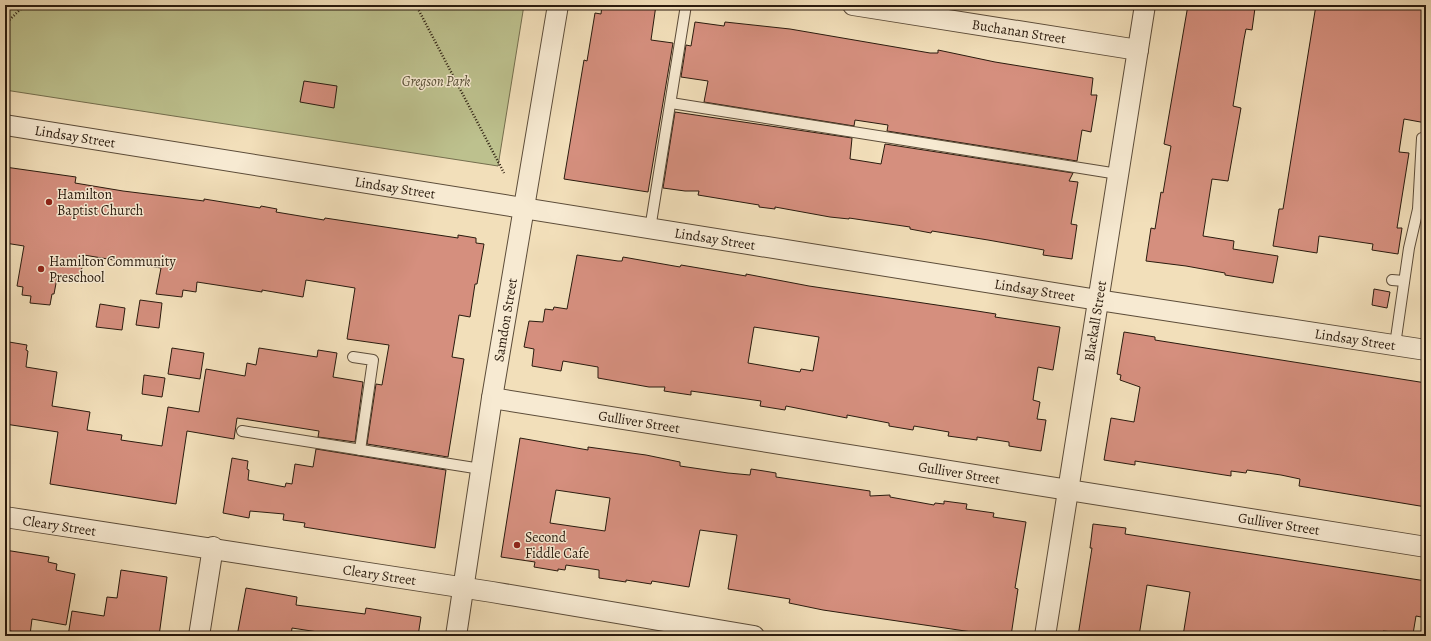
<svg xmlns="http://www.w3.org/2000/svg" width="1431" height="641" font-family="Alegreya,serif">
<rect width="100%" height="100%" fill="#f2dfba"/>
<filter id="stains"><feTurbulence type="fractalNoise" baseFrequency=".005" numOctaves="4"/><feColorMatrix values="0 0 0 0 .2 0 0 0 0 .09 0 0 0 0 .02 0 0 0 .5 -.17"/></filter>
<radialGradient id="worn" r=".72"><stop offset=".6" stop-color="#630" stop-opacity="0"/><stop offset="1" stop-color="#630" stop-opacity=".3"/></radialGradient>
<path fill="#bdc18e" stroke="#746e4e" d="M5 5H524L498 166 5 90Z"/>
<g fill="#d58f7e" stroke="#2a1b0e" fill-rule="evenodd">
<path d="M602 5H656L651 40 673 43 648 192 564 179 584 60 587 61 595 13 601 14Z"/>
<path d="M1188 5H1236L1255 8 1252 30 1246 29 1244 39 1233 106 1241 108 1228 181 1212 179 1203 236 1234 241 1233 249 1278 256 1273 283 1225 275V273L1186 266 1146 261 1151 228 1155 229 1161 192 1163 193 1171 146 1164 144Z"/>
<path d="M1316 5H1426V123L1404 119 1399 152 1409 153 1397 228H1402L1398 254 1372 250 1373 244 1319 236 1317 253 1273 246 1279 209H1283Z"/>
<path d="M695 22 724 26 725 22 790 29 930 53H938V50L995 62 1093 78 1091 95H1097L1091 132 1082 130 1077 161 887 131 888 125 855 120 854 126 704 102 708 81 681 77 686 45 691 46Z"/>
<path d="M304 81 337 86 334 108 300 102Z"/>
<path d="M675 112 852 138 850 159 881 164 885 144 1073 173 1069 181 1078 182 1071 224 1077 225 1072 259 1043 255 1044 250 988 240 932 231 931 233 910 229V227L849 218V219L830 217 775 207V209L759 207V205L698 195 699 191H685L663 188Z"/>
<path d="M5 167 76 177 75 183 123 191 204 201V199L260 208 261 206 277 209 276 212 324 220 325 218 458 238V235L476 238V243L484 244 477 284H475L470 317 459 315 452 357 464 359 448 457 367 444 376 384 382 385 389 345 347 339 355 288 306 280 303 297 262 290V292L197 282 196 292 183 290 182 297 156 294 161 268 84 255 80 279 60 276 59 278H57L54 294H52L50 305 30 303 31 296 22 295 23 287 17 286 24 246 5 243Z"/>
<path d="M577 255 618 261H622L623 257 680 267 681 265 746 276V274L809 286 977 311 996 314 995 317 1060 327 1053 370 1038 367 1033 400 1040 402 1037 419 1046 420 1041 451 1009 446V442L977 437V440L948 436 949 432 914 426 913 430 889 426V423L847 415V418L786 406 785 410 760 406 761 401 691 391V395L664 391 665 387H649L598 378V367L563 361 561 371 532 366 534 349 524 347 529 321 543 322 545 309 553 310 554 307 567 309ZM754 327 819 337 813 371 801 369 800 372 748 363Z"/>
<path d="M1374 289 1390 292 1387 308 1372 305Z"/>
<path d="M140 300 162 303 159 328 136 325Z"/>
<path d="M100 304 125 308 122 330 96 327Z"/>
<path d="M1124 332 1155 337V340L1426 383V507L1299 486 1300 479 1281 475 1247 470 1246 473 1231 471V476L1135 461V465L1104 460 1111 418 1134 422 1140 387 1120 380 1121 375 1117 374Z"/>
<path d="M9 342 27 345 26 350 28 351 26 367 57 372 52 406 90 412 87 430 122 435 121 440 162 446 168 407 199 412 206 369 245 376 247 363 256 365 259 348 317 357 318 350 337 353 333 377 363 382 355 442 318 437 319 431 237 418 234 439 187 431 176 504 50 484 58 432 5 424V346L8 347Z"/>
<path d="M172 348 204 353 200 379 168 374Z"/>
<path d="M144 375 165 378 162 397 142 394Z"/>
<path d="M520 438 588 450V447L646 455 680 462V466L728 473 750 475 751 469 764 471 776 473V477L870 491V496L890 495V497L934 505 935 503 944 504V501L967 504 966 509 994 513 993 517 1026 522 1015 588 1018 589 1011 636H999L823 610 789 603 790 599 728 589 737 535 700 530 689 587 652 581 651 584 626 580V582L599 578V570L566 565 565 570 558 569V571L534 567 535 562 501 557ZM556 490 610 498 605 531 550 523Z"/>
<path d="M316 449 446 470 435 548 304 527 305 523 283 520 284 514 250 511 249 518 223 513 232 458 248 461 247 469 249 470 248 480 285 487 286 483 292 484 295 464 313 467Z"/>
<path d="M1093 524 1126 528 1125 534 1426 581V618L1416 616 1413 634 1383 631V636H1183L1190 592 1147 585 1139 636H1078L1092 548H1090Z"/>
<path d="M5 550 49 557 48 562 57 564 56 570 75 574 66 625 32 619 30 635 5 630Z"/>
<path d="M121 570 167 577 159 636H68L72 611 104 616 107 597 117 598Z"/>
<path d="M246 588 297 597 296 605 365 614 366 608 421 617 418 636H344L292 628 291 636H237Z"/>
</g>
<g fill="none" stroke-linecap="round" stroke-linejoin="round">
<defs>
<g id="lane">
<path d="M671 103 1118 174"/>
<path d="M650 229 686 5"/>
<path d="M1392 280 1404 281"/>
<path d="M1395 345 1409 248 1418 209 1422 138"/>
<path d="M353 357 373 360 360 450"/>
<path d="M242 431 481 469"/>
</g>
<g id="street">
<path id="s1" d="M853 5 1138 50"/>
<path id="s2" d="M5 125 1098 300 1426 350"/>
<path id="s3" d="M492 398 1426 547"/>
<path id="s4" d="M5 517 492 592 754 636"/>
<path d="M199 636 213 547"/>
<path id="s5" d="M456 636 492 398 558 5"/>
<path id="s6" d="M1045 636 1145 5"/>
</g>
</defs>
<use href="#lane" stroke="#5c4c39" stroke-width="12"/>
<use href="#street" stroke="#5c4c39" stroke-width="22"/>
<g stroke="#2a1b0e" stroke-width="2.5" stroke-dasharray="1 2" stroke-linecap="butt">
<path d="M416 5 504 173"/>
<path d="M5 24 25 5"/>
</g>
<use href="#lane" stroke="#f7ead2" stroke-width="10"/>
<use href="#street" stroke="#f7ead2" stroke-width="20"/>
</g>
<g fill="#8f2418" stroke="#f7ead2" stroke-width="1.5">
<circle cx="49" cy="202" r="4"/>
<circle cx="41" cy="269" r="4"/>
<circle cx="517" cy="545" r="4"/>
</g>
<g text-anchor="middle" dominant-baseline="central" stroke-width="3" stroke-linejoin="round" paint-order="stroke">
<g font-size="14" fill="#2a1b0e" stroke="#f7ead2">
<text stroke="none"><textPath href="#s1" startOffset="168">Buchanan Street</textPath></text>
<text stroke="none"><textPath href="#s2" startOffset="71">Lindsay Street</textPath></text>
<text stroke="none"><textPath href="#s2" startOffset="395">Lindsay Street</textPath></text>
<text stroke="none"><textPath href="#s2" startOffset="719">Lindsay Street</textPath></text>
<text stroke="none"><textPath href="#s2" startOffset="1043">Lindsay Street</textPath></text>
<text stroke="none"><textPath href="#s5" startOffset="320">Samdon Street</textPath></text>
<text stroke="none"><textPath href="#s6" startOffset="319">Blackall Street</textPath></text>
<text stroke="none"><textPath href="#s2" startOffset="1367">Lindsay Street</textPath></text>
<text stroke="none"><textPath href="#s3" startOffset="149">Gulliver Street</textPath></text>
<text stroke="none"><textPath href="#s3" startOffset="473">Gulliver Street</textPath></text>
<text stroke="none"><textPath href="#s3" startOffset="797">Gulliver Street</textPath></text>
<text stroke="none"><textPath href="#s4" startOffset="55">Cleary Street</textPath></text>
<text stroke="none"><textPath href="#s4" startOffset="379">Cleary Street</textPath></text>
</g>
<g font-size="14" font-style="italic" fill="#564d34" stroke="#f7ead2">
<text x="436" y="81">Gregson Park</text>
</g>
<g font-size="14" fill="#2a1b0e" stroke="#f7ead2" text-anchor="start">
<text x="57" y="194">Hamilton<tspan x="57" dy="16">Baptist Church</tspan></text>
<text x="49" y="261">Hamilton Community<tspan x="49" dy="16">Preschool</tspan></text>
<text x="525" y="537">Second<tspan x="525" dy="16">Fiddle Cafe</tspan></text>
</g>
</g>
<rect width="1431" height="641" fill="none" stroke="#f2dfba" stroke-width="20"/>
<rect x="6" y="6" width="1419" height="629" fill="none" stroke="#2a1b0e" stroke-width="2"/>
<rect x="10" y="10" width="1411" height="621" fill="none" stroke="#2a1b0e"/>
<rect width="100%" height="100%" filter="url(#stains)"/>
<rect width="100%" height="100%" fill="url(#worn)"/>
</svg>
